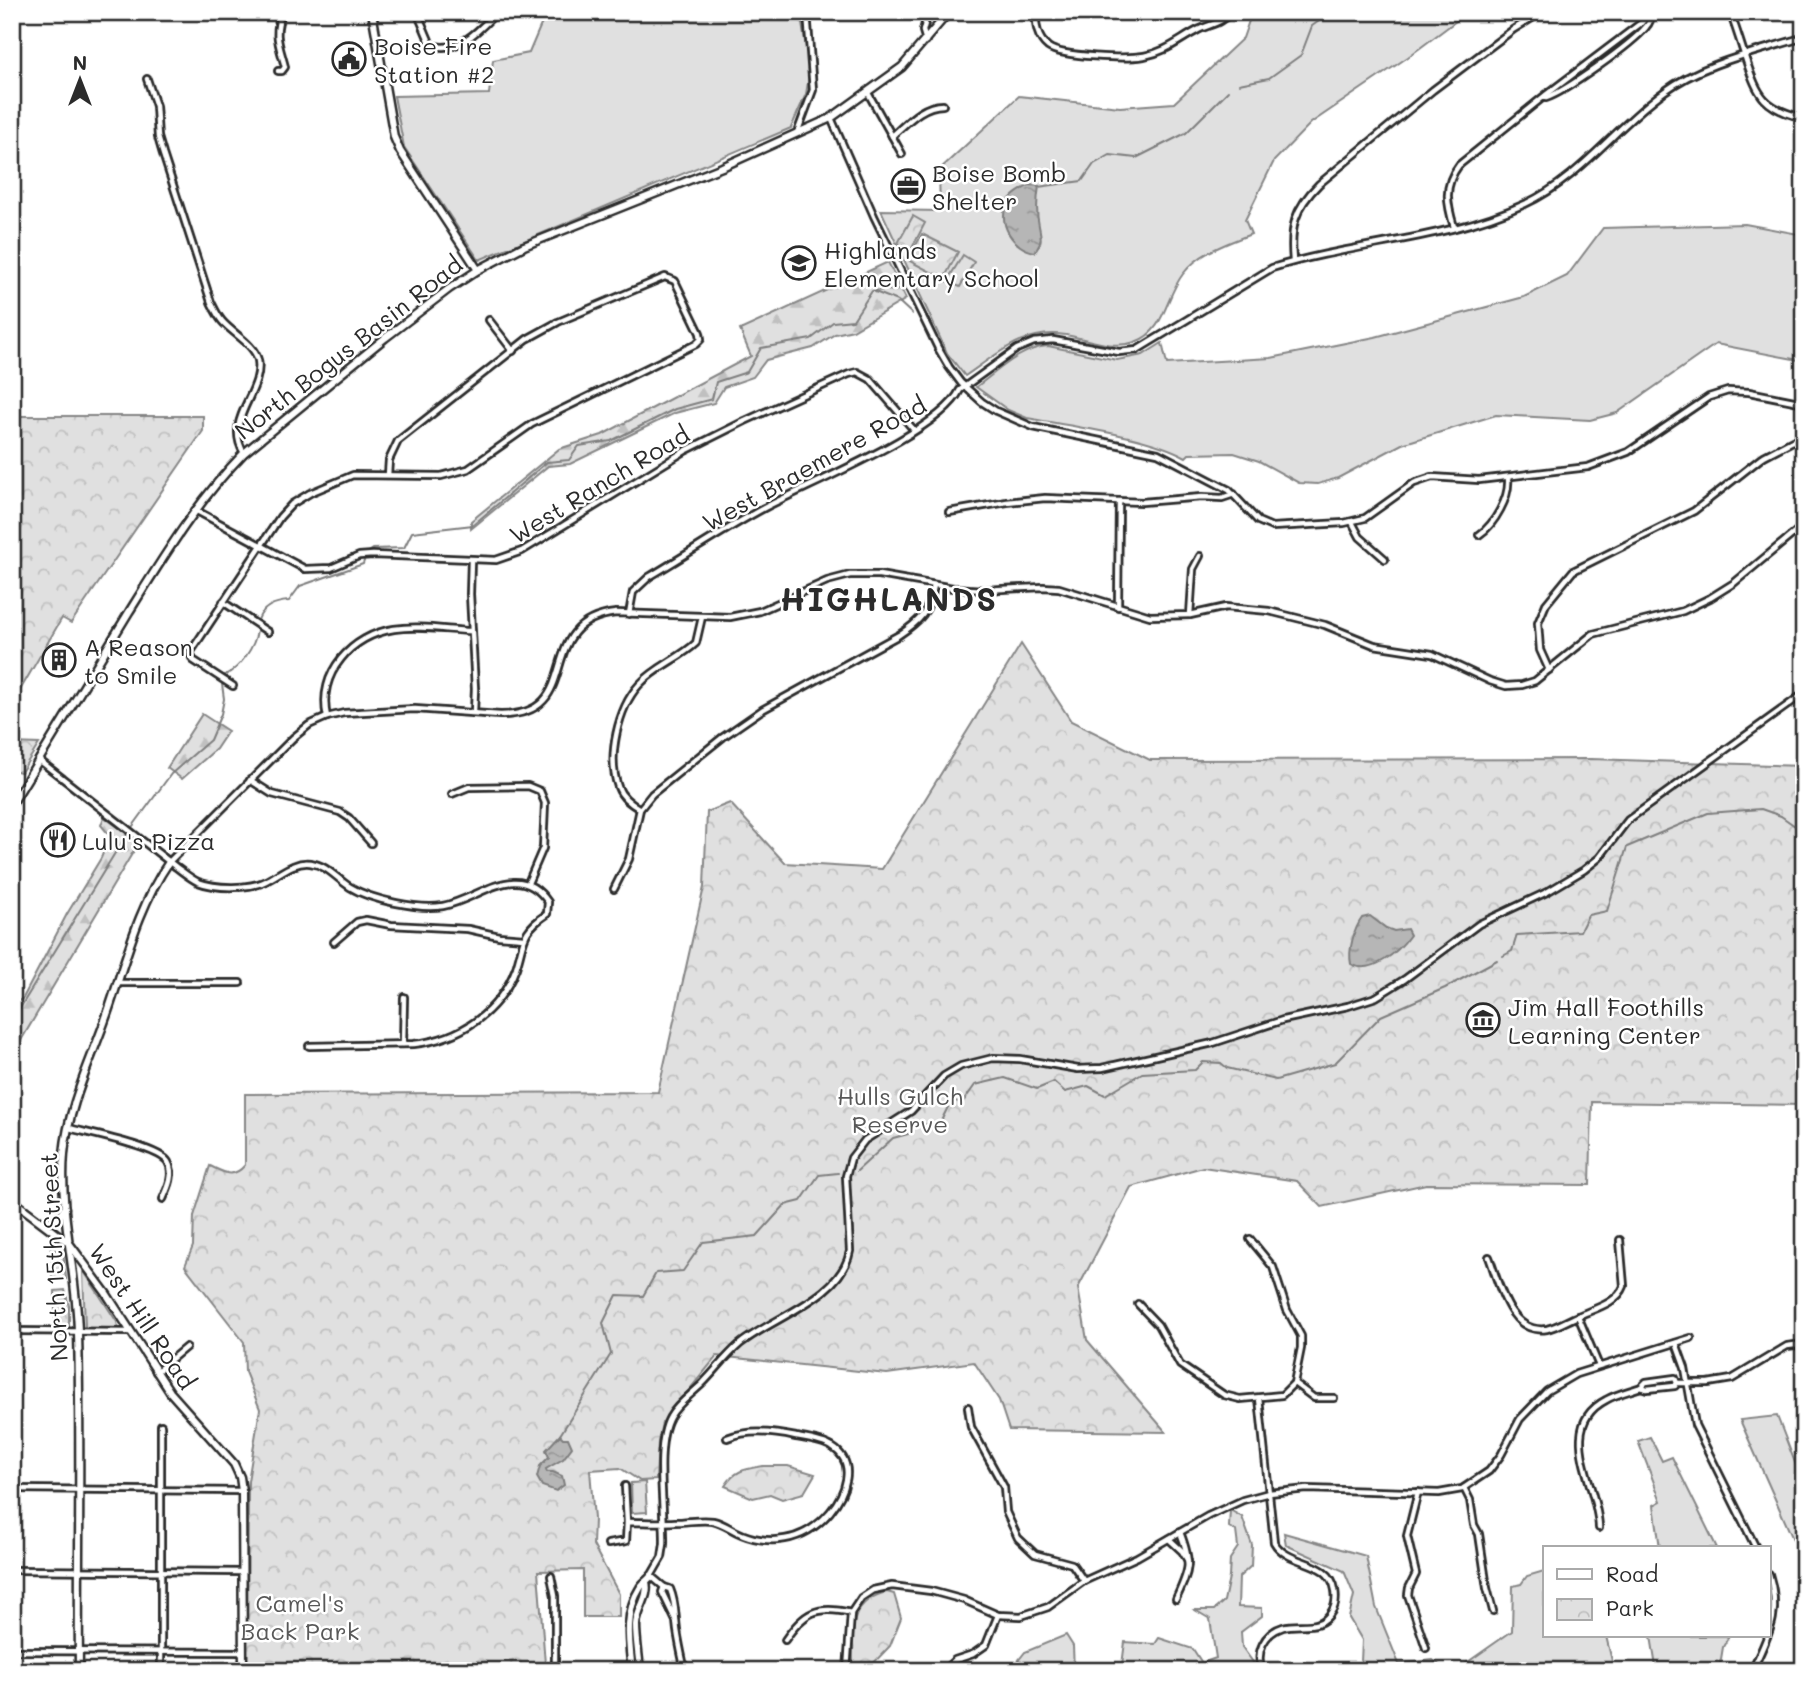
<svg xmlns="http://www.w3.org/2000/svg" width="1816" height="1683" font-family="Mali,sans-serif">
<defs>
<pattern id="forest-firs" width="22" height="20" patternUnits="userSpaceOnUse" patternTransform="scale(1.75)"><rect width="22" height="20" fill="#e0e0e0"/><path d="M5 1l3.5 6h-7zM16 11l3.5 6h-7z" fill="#c0c0c0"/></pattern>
<pattern id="park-crowns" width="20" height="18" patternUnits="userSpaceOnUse" patternTransform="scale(1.75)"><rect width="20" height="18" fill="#e0e0e0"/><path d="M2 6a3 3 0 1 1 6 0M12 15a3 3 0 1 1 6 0" fill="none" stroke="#c0c0c0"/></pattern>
<pattern id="water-ripples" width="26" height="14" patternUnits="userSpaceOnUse" patternTransform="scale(1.75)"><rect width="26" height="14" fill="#b6b6b6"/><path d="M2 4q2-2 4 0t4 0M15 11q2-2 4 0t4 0" fill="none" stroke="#949494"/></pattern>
</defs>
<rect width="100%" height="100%" fill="#fff"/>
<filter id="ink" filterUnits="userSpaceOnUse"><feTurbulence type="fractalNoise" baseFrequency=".0143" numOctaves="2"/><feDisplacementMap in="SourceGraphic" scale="14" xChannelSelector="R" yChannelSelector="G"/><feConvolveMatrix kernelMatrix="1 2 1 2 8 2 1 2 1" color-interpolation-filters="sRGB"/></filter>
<g filter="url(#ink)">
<g fill="#e0e0e0" stroke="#868686" stroke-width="2">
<path d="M548 12H800L810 71 806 94 791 128 479 260 404 147 394 96 489 94 493 60 529 53 540 27Z"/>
<path d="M1252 12H1468L1408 57 1311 123 1274 161 1245 220 1251 234C1226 244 1200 252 1183 274 1165 297 1166 331 1135 342 1112 350 1088 339 1066 335 1025 328 996 355 965 376L947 353 881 210 940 211 939 170 1019 96 1120 107 1174 103 1243 38Z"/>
<path d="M1745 224 1804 235V361L1716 344 1617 413 1590 420 1496 415 1402 444 1338 478 1318 484 1299 483 1259 461 1234 453 1189 454 1186 457C1146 435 1073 427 1027 418L1008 410 976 387C997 372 1020 348 1048 346L1117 360 1143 355 1162 343 1167 364 1271 358 1375 337 1524 297 1567 276 1603 228Z"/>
<path d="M1777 1416 1804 1486V1564L1740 1420Z"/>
<path d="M1650 1437 1662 1461 1672 1457 1717 1548H1660L1654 1505 1661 1501 1638 1441Z"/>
<path d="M645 1482 647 1512 632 1513 631 1483Z"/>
<path d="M1230 1510 1242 1517 1252 1545 1251 1566 1239 1577 1238 1607 1262 1608V1616L1241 1632 1242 1647 1255 1665 1245 1671H1113L1122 1665 1125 1642 1155 1644 1159 1638 1193 1649 1202 1663 1216 1658 1210 1619 1195 1610H1214L1224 1601 1229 1577 1230 1559 1238 1547 1236 1531 1229 1527Z"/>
<path d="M1284 1533 1366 1556 1376 1607 1399 1664 1433 1660 1447 1671H1351L1361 1662 1362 1640 1349 1618 1354 1595 1344 1571 1286 1545Z"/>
<path d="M1544 1571 1545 1636H1606L1612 1661 1611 1671H1455L1512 1631 1513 1586 1521 1584 1527 1576Z"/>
<path d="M1066 1635 1073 1646 1074 1671H1010L1025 1652Z"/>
<path d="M1651 1636H1729L1723 1647 1719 1671H1655L1656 1667Z"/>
</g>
<g fill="url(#forest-firs)" stroke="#868686" stroke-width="2">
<path d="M888 262 906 299 853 330 835 334 813 348 766 360 753 377 724 387 714 403 675 413 570 464 548 466 471 529V521L559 449 602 435 751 356 740 330Z"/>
<path d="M202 714 228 731 216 749 182 779 167 768Z"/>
<path d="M104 817 139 842 20 1042 12 1037V1005L23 998 67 914 101 858 110 836 101 825Z"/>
</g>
<g fill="url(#park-crowns)" stroke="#868686" stroke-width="2">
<path d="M913 216 925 223 911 250 898 243Z"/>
<path d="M922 234 958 252 944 279 908 260Z"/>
<path d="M963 255 974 262 960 287 947 281Z"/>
<path d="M12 416H203V431L71 623 62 618 12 704Z"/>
<path d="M1021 644 1071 721 1150 760 1591 759 1804 766V1105L1592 1102 1590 1185 1426 1184 1322 1207 1297 1181 1203 1167 1131 1187 1078 1288 1087 1340 1166 1432 1009 1430 999 1400 974 1362 887 1374 717 1356 662 1423 658 1442 656 1480 640 1481 620 1468 590 1470 594 1519 593 1545 619 1594V1617H583V1570L538 1571 545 1664 541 1671H247L248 1481 260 1409 245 1372 244 1342 185 1266 193 1246 194 1216 210 1166C225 1173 233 1179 245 1165V1094L658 1092 704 887 707 812 730 803 785 863 882 869Z"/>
<path d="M12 743 39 744 21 772 12 770Z"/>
<path d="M53 1238 63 1251 66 1279 52 1277V1261L58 1256 55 1250H51L50 1243Z"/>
<path d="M83 1270 117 1322 118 1328H85Z"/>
<path d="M65 1290 69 1306V1328H55V1291Z"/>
<path d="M763 1466H788L815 1474 804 1493 782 1499 770 1494 753 1498 725 1486C735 1470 745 1469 763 1466Z"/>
<path d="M887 1592 894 1594 901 1618 890 1646 866 1671H853C854 1636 844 1602 887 1592Z"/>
</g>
<g fill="url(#water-ripples)" stroke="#7e7e7e" stroke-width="2">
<path d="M1029 185 1039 186C1037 198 1036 213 1039 226 1041 237 1043 241 1035 252 1014 249 996 224 1008 202 1012 194 1022 190 1029 185Z"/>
<path d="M1370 916 1386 928 1394 931 1407 929 1410 935C1399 951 1372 976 1351 964 1348 950 1354 929 1362 918Z"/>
<path d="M560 1435 563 1438H568L572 1447 563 1459 546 1469 547 1472H553L562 1476 564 1485 556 1491 542 1486 537 1477 540 1466 549 1457 546 1450Z"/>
</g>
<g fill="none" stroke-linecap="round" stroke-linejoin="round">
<g stroke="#7e7e7e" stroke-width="2">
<path d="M1239 84 1269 78 1301 55 1312 26 1332 12"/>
<path d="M1038 187 1082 181 1094 164 1110 155 1136 158 1186 133 1228 91"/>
<path d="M919 286 938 284"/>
<path d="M875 292 898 301 912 314"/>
<path d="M367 553 373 549 404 548 412 532 473 525 547 462 569 460 579 446 611 441 675 409 712 399 716 382 747 372 761 348 811 339 833 322 853 320 872 291 900 289"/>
<path d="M258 620C263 606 275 602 289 601L300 586 363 564 364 561"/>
<path d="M225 675C240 668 255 647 257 630"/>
<path d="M133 826 171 774 210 740 221 714 224 699 222 684"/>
<path d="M1503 956 1512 951 1517 935 1580 931 1588 915 1607 911 1627 847 1708 813 1761 809 1781 816 1795 826 1804 828"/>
<path d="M12 1021 126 835"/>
<path d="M857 1171 893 1138 908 1134 917 1125 940 1123 951 1101 963 1102 975 1085 1005 1078 1037 1089 1054 1082 1065 1092 1088 1086 1105 1095 1142 1073 1195 1070 1203 1062 1221 1063 1227 1068 1276 1080 1335 1063 1381 1016 1445 988 1497 960"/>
<path d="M560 1435 611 1354 603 1323 617 1295 643 1296 656 1273 683 1271 703 1242 757 1236 785 1205 801 1201 819 1175 838 1173"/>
</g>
<defs>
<g id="minor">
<path d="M417 12 431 45C459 54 479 30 497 12"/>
<path d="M1037 12C1034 24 1038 39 1048 47 1061 57 1127 59 1144 56 1166 52 1179 40 1198 30 1210 24 1221 24 1230 12"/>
<path d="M1730 12C1736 28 1741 44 1746 60 1758 96 1764 109 1804 118"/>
<path d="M926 41 923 31 928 12"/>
<path d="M278 71H282L285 67C280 47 272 32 283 12"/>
<path d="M147 79 156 106 158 137 163 154 211 302C214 308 217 315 222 321 232 333 254 344 258 360 264 392 223 419 244 453"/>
<path d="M868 93 902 154"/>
<path d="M1546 98C1565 92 1632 44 1646 27 1650 23 1651 18 1651 12"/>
<path d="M831 118 874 216 938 348 949 367 961 383 982 402 996 411 1033 427 1158 453 1229 490 1258 521 1272 527 1344 523 1365 518 1414 483 1432 477 1479 480 1588 467 1628 452 1709 397 1728 391 1749 392 1804 403"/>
<path d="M797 133 813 90 807 12"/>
<path d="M892 136C907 123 922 105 943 105"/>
<path d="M1454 227C1447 204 1443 186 1459 165L1547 94 1641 23 1650 12"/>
<path d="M1293 261C1290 227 1294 209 1319 184L1433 90 1514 29 1542 12"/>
<path d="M489 320 513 351"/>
<path d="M195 510 305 569 331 568 359 556 373 555 496 560 522 551 685 451 745 421 849 374 857 372 870 379 914 430"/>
<path d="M949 512 1007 502 1045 498 1142 502 1202 497 1222 498 1234 494"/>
<path d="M1352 522 1360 537 1385 559"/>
<path d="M1479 535C1495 524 1510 497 1508 478"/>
<path d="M471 560 470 594 475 689 474 712"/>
<path d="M223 602 268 632"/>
<path d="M1118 607 1119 501"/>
<path d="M629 614 633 592 649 577C688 554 725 529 764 508 809 484 940 432 960 390L1017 349 1034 342 1053 340 1119 352 1137 350 1272 268C1355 242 1445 241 1525 204 1581 178 1616 126 1665 91 1705 62 1758 52 1804 37"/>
<path d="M1190 615 1193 569 1200 556"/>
<path d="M1549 670 1540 650 1538 623 1546 604 1573 571 1694 511 1764 456 1804 435"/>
<path d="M233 686 193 660 190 653 280 517 292 504 310 493 353 475 441 476 468 469 532 424 696 344 701 339 700 333 675 281 665 277 558 322 527 339 398 441 389 460 388 475"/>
<path d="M327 717C317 673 352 635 394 629 419 625 446 630 470 631"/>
<path d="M39 760 176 867C183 872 190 878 198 882 216 889 250 889 266 881 280 874 294 861 310 863 327 865 336 878 350 887 371 900 419 910 443 906 480 899 518 858 548 902L547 914C520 932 525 941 516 968 499 1013 460 1039 414 1044L309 1046"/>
<path d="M250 780 272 794 340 812 349 818 371 843"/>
<path d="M452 794 469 787 528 786 540 791 545 803 543 848 528 883"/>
<path d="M640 809C631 804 622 798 618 787 607 757 618 708 639 685 655 667 679 659 696 643L702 617"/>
<path d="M169 862 293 738 309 725 327 717 344 713 415 709 500 715C588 716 530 623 616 613L730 617 760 611 827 581 850 575H879L953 588 984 590 1043 587 1059 588 1150 616 1190 615 1226 607 1269 611 1325 625 1374 645 1432 654 1490 681 1506 686 1522 685 1535 681 1593 634 1683 611 1710 598 1734 583 1804 525"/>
<path d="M614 889 629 859 640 809 652 794 723 737 762 710 899 635C920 621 930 611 934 585"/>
<path d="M334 942 357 922 366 920 391 925 468 929 499 936 524 938"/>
<path d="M118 983H240"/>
<path d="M403 1044 404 997"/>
<path d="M69 1128C87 1133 159 1147 168 1162 175 1174 168 1188 163 1199"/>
<path d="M1489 1257C1499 1283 1509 1335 1547 1329 1557 1327 1568 1320 1578 1316L1599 1366"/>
<path d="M1138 1304 1158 1325 1180 1365 1224 1395 1240 1399 1282 1395 1294 1383 1301 1348V1336L1287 1310 1273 1267 1250 1239"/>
<path d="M1578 1316C1593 1309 1618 1303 1624 1286L1620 1240"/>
<path d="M12 1331 131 1332"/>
<path d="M1676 1343 1685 1368 1695 1425 1756 1548"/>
<path d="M156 1372 186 1347"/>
<path d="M1294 1383 1314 1398H1334"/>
<path d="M1677 1383 1675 1378 1646 1382 1641 1387 1647 1389 1675 1386 1677 1383H1708L1732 1379 1787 1346 1795 1345 1804 1348"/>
<path d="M1259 1398 1274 1542C1288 1567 1330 1558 1335 1590 1336 1596 1336 1605 1332 1611 1320 1632 1301 1622 1283 1627 1264 1633 1255 1652 1262 1671"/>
<path d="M968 1407 971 1427 1004 1487 1006 1512 1018 1538 1035 1554 1072 1564 1084 1581"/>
<path d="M625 1486 627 1522"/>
<path d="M1464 1488 1470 1500 1474 1525 1479 1534 1487 1588 1493 1611"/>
<path d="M12 1489 242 1491"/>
<path d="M1418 1492 1407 1536 1416 1574 1409 1588 1408 1595 1426 1648"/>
<path d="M1599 1528C1599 1487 1554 1427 1606 1400 1616 1394 1630 1391 1641 1387"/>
<path d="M1169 1539 1182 1551 1188 1561"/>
<path d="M608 1544 626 1541 627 1522C643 1522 659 1523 675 1522 688 1522 701 1519 713 1521 722 1523 729 1528 737 1532 751 1539 769 1542 785 1539 803 1536 818 1526 830 1512 845 1494 858 1463 832 1447 823 1441 807 1439 796 1437 774 1432 749 1429 727 1438"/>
<path d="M12 1570 242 1572"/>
<path d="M551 1576 555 1596V1671"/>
<path d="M664 1587 651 1576 662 1557 664 1544C665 1511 654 1445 670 1417 677 1404 692 1394 703 1383 715 1371 726 1356 740 1344 773 1317 842 1297 850 1251L846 1176 851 1158 865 1140 911 1111 944 1076 961 1066 993 1058 1020 1059 1078 1069 1102 1068 1213 1043 1283 1020 1348 1006 1376 997 1405 979 1479 924 1547 892 1584 870 1599 858 1628 820 1799 697 1804 691"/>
<path d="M1176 1599C1190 1569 1192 1563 1180 1532"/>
<path d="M676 1621 662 1592 664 1587 670 1589C676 1603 675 1615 677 1630 679 1644 682 1657 685 1671"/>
<path d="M785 1640C804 1612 817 1605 851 1613"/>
<path d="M12 1651 243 1652"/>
<path d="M161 1671V1425"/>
<path d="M847 1671 851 1613 861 1598 873 1590 892 1586 931 1591 964 1600 998 1615 1021 1616 1048 1607 1084 1581 1137 1557 1208 1516 1243 1500 1269 1493 1307 1489 1439 1493 1462 1489 1489 1471 1501 1455 1520 1419 1547 1391 1576 1374 1691 1338"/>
<path d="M943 1671 955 1660 973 1654 986 1645 998 1615"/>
<path d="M1752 1671C1768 1635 1782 1615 1769 1574"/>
</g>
<g id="tertiary">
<path d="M372 12 394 137 400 151 478 270"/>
<path d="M12 804C51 740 90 676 129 612 164 556 198 500 244 453L385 338 449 289 478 270 524 246 722 167 831 118 902 67 949 12"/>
<path d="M12 1200 69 1243 106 1293 170 1392 234 1464 240 1477 242 1491 243 1671"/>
<path d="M44 1222 57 1219 65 1208"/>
<path d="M79 1671C78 1558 81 1445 78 1333 77 1273 59 1213 64 1154 68 1108 89 1065 104 1023 124 968 136 910 169 862"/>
<path d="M632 1671C629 1643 624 1613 640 1588 642 1584 648 1580 651 1576"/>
<path d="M640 1671C639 1656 636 1640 636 1625 637 1610 650 1596 646 1582"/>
</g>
</defs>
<use href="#minor" stroke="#2b2b2b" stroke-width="10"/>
<use href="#tertiary" stroke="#2b2b2b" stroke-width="11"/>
<use href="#minor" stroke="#fff" stroke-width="4.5"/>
<use href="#tertiary" stroke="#fff" stroke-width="6"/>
</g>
</g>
<defs>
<symbol id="civic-ring" viewBox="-11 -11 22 22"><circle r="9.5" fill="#fff" stroke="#2b2b2b" stroke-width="1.5"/><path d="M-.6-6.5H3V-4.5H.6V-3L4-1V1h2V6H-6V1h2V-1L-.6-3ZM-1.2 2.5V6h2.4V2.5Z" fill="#2b2b2b"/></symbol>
<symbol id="office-ring" viewBox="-11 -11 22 22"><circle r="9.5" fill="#fff" stroke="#2b2b2b" stroke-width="1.5"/><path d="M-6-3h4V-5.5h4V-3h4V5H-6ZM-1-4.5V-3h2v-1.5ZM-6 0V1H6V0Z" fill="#2b2b2b"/></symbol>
<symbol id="school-ring" viewBox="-11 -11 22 22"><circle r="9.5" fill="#fff" stroke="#2b2b2b" stroke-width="1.5"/><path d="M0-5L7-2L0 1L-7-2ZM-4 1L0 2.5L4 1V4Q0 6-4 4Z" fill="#2b2b2b"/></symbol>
<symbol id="building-ring" viewBox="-11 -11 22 22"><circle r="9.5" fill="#fff" stroke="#2b2b2b" stroke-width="1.5"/><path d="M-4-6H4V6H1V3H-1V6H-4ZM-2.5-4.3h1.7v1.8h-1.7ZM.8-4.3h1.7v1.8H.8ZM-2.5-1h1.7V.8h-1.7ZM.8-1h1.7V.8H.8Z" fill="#2b2b2b"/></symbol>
<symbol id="restaurant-ring" viewBox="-11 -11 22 22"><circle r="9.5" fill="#fff" stroke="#2b2b2b" stroke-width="1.5"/><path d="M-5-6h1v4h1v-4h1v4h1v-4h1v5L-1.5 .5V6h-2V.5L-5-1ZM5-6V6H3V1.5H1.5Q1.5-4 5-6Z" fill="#2b2b2b"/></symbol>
<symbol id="museum-ring" viewBox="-11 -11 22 22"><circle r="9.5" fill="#fff" stroke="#2b2b2b" stroke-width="1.5"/><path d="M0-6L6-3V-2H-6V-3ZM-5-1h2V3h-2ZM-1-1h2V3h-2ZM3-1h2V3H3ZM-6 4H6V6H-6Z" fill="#2b2b2b"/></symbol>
</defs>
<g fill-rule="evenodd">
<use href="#civic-ring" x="330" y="40" width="38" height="38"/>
<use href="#office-ring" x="889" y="167" width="38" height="38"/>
<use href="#school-ring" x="780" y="244" width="38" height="38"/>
<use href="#building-ring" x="40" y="641" width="38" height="38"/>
<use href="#restaurant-ring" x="39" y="821" width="38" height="38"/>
<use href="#museum-ring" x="1464" y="1001" width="38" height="38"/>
</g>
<g text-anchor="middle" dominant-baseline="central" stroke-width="5" stroke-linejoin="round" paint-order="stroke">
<g font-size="24" fill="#2b2b2b" stroke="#fff" text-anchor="start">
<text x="374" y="45">Boise Fire<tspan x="374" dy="28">Station #2</tspan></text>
<text x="932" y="172">Boise Bomb<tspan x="932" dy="28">Shelter</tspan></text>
<text x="824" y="249">Highlands<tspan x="824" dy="28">Elementary School</tspan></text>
<text x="84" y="646">A Reason<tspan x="84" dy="28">to Smile</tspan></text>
<text x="82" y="840">Lulu's Pizza</text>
<text x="1508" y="1006">Jim Hall Foothills<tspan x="1508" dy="28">Learning Center</tspan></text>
</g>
<g font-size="24" fill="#2b2b2b" stroke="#fff">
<text transform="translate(348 347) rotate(-38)">North Bogus Basin Road</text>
<text transform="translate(814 463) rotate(-29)">West Braemere Road</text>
<text transform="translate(599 484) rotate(-31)">West Ranch Road</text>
<text transform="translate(53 1257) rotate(-93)">North 15th Street</text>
<text transform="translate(143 1316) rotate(56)">West Hill Road</text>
</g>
<g font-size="24" fill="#585858" stroke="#fff">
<text x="900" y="1095">Hulls Gulch<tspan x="900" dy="28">Reserve</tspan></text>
<text x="300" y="1602">Camel's<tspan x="300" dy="28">Back Park</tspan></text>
</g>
<g font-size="32" font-weight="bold" letter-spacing="2" fill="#2b2b2b" stroke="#fff">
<text x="889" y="598">HIGHLANDS</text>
</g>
</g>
<rect width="1816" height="1683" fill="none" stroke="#fff" stroke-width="42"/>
<rect x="21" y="21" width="1774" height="1641" fill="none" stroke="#2b2b2b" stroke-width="2.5" filter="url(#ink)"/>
<rect x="1543" y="1546" width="228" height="91" fill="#ffffff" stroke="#aaaaaa" stroke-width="2"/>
<rect x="1557" y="1569" width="35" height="10" fill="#ffffff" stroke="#aaaaaa" stroke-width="2"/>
<text x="1606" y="1582" font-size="21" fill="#2b2b2b">Road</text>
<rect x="1557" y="1599" width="35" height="21" fill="url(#park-crowns)" stroke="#aaaaaa" stroke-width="2"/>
<text x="1606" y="1616" font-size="21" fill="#2b2b2b">Park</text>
<g transform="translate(80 80)" stroke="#ffffff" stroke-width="5" paint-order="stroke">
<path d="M0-5L12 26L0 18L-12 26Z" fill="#2b2b2b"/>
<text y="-10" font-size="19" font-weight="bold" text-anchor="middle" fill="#2b2b2b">N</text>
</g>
</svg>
